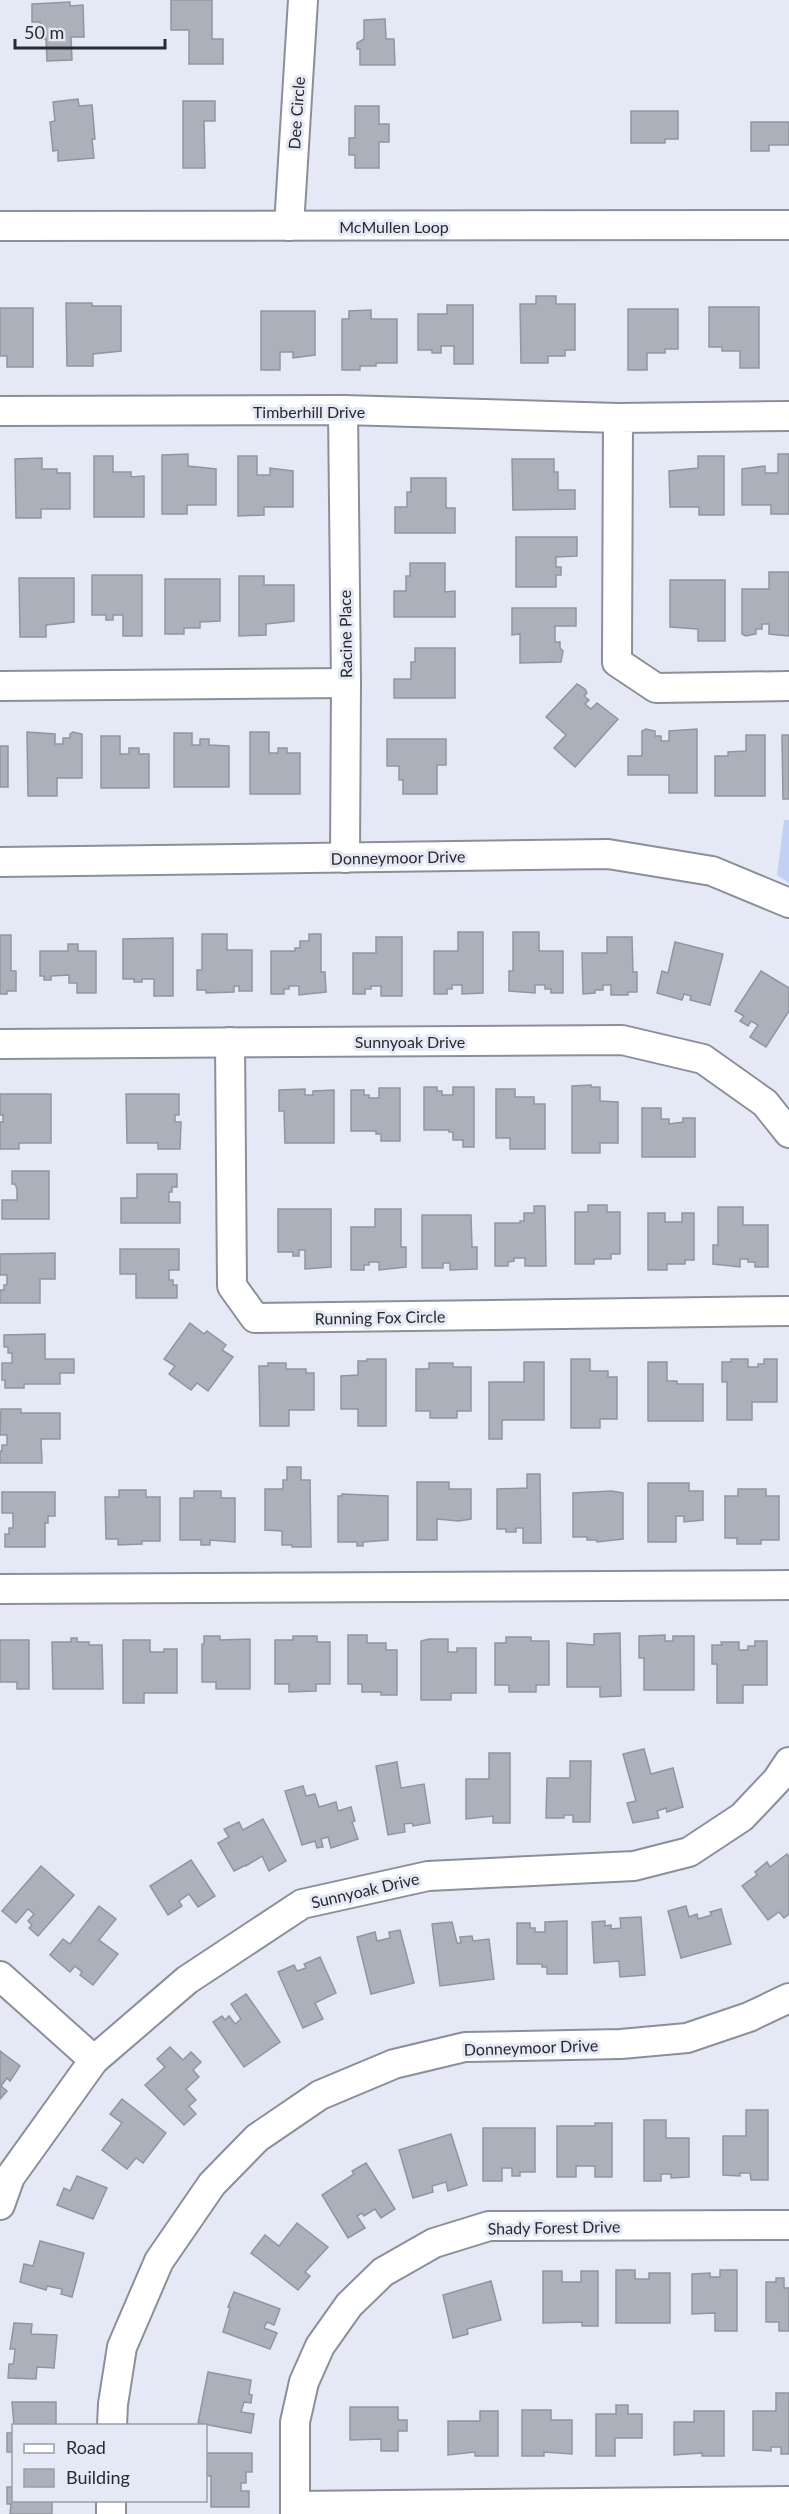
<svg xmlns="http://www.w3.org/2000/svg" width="789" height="2514" font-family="Lato,sans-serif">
<rect width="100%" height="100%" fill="#e5e9f5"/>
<path fill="#c3d0f6" d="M784 820H789V883L777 875Z"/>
<g fill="#acb0bb" stroke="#9195a0" stroke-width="1.5">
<path d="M171 0H212V39H223V64H189V30H171Z"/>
<path d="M70 2V6L83 5 84 37H71L72 60 47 61 46 39H41L40 22H32V4Z"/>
<path d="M385 19 386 39H394L395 65H360V49H357V43L364 39V20Z"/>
<path d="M78 99 79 106 92 105 95 139H92L94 158 58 161V150L53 151 50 122 55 121 53 102Z"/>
<path d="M183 101H215V121H204L205 168H183Z"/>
<path d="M355 106H379V124H389V142H379V168H355V155H349V138H355Z"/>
<path d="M631 111H678V139H665V143H631Z"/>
<path d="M751 122H789V145H769V151H751Z"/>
<path d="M536 296H556V304H575V350H565V356H548V363H521L520 304H536Z"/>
<path d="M66 303H92V306H121V351L93 354V366H67Z"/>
<path d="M447 305H473V364H454V346H441V353H432V350H418V314H447Z"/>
<path d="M709 307H759V368H740V351H722V347H709Z"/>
<path d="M0 308H33V367H7V356H0Z"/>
<path d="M628 309H678V349H665V353H647V370H628Z"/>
<path d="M371 310V319H397V363H376V366H360V370H342V319H349V311Z"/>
<path d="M261 311H315V355L293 358V352H280V370H261Z"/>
<path d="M188 454V466L216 469V505H187V514H162V455Z"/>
<path d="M778 454H789V514H771V505H742V469L765 466V473H778Z"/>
<path d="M94 456H113V472H131V477L144 476V517H94Z"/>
<path d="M238 456H257V475H270V468L293 471V507H264V515L238 516Z"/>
<path d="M698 456H724V515H699V507H670L669 471 698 468Z"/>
<path d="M42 458V469H57V473H70V509H41V518H16L15 459Z"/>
<path d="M512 459H554V472H558V490H575V509L513 510Z"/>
<path d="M411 478H446V508H455V533H395V507H407V492H411Z"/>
<path d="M516 537H577V556L556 557V567H561V575H556V587H516Z"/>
<path d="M410 563H445V592L455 591V617H394V591H406V576H410Z"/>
<path d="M769 572H789V636L769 634V624H762V629H756V634L746 636 742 634V589H769Z"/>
<path d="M92 575H142V636H123V615H113V620H106V615H92Z"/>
<path d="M239 576H264V585H294V621L266 624V635L239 636Z"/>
<path d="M19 578H74V622L46 625V637H20Z"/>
<path d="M165 579H220V621L200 622V628H184V634H165Z"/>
<path d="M670 580H725V641H698V629L670 627Z"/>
<path d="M512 608H576V626H555V642H560V648L563 651 561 662 520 663V634L512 635Z"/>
<path d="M415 648H455V698H394V679H411V662H415Z"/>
<path d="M577 684 585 689 587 693 584 696 589 700 585 704 591 709 597 703 618 719 575 767 554 748 566 735 546 717Z"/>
<path d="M646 729 655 731V736H661V741H669V731L697 729V793H669V775H628V756H642V731Z"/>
<path d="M27 732 55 734V744H63V738H70V734L73 732 82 734V778H57V796H28Z"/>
<path d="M250 732H269V753H278V748H287V753H300V794H250Z"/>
<path d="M174 733H192V745H200V739H209V745L229 746V787H174Z"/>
<path d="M746 735H765V796H715V756H728V752L746 751Z"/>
<path d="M782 735H789V799H783Z"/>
<path d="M101 736H120V754H129V748H139V754H149V788H101Z"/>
<path d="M387 739H446V765H437V794H403V780H399V766H387Z"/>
<rect x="0" y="746" width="8" height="41"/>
<path d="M458 932H483V993L462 994V985H452V989H447V994H434V951H458Z"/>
<path d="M513 932H539V951H563V993H551V989H545V985H535V993L509 991V971H513Z"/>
<path d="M202 934H227V950H252V991H239V986H234V992L206 993V990H197V970H202Z"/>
<path d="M309 934H321V972H325L326 992 299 995V986H289V989H284V994H271V951H295V948H300V941H309Z"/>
<path d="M0 935H11V971H16V991H7V994H0Z"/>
<path d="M376 937H402V996H381V986H371V989H365V994H353V953H376Z"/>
<path d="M607 937H632L633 972H637V992H628V995H611V985H603V990H595V993L583 994 582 953H607Z"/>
<path d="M173 938V996H154V979H142V982H134V979H123V939Z"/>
<path d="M675 942 723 954 710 1005 690 1000 691 996 684 994 682 1000 657 993 662 971 668 973Z"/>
<path d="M68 944H78V951H96V993H77V983H69V975L51 976V980H44V976H40V951H68Z"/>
<path d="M761 971 789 988V1011L766 1047 750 1037 758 1025 751 1021 748 1026 740 1021 744 1016 735 1011Z"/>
<path d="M591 1085V1087H600V1101L618 1102V1143H600V1153H572V1086Z"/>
<path d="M424 1087H437V1091H442V1095H453V1087H474V1147H463V1140H453V1132H449V1130H424Z"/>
<path d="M379 1088H400V1141H381V1134H376V1131H351V1090H364V1095H369V1098H379Z"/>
<path d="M305 1089V1095H313V1091L334 1090V1143H285L284 1111H279V1090Z"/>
<path d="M496 1089H515V1097H534V1104H545V1149H510V1138H496Z"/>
<path d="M0 1094H51V1143H19V1149H0V1122H3V1115H0Z"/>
<path d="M126 1094H179V1115H175V1122H181L180 1149H158V1143H127Z"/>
<path d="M642 1108H661V1119H669V1124L683 1122V1118H695V1157H642Z"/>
<path d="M12 1171H49V1219H2V1200H17V1189L15 1184H12Z"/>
<path d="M137 1174H177V1187H172V1192H169V1202H180V1223H121V1198H137Z"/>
<path d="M588 1205H607V1212H620V1254H611V1259H594V1264H575V1212H588Z"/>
<path d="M534 1206H545L546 1266H525V1258H514V1261L508 1262V1266H495V1223H520V1221H524V1213H534Z"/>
<path d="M718 1207H743V1225H768V1267H755V1262H748V1259H740V1267L713 1264V1245H718Z"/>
<path d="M278 1209H331V1267L305 1269V1250H299V1256H293V1252H278Z"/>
<path d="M375 1209H401V1247H406V1267L379 1270V1262H369V1265H364V1270H351V1227H375Z"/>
<path d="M648 1213H665V1222H682V1213H694V1260H685V1264H667V1270H648Z"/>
<path d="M422 1215H471L472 1247H477V1269L450 1270V1263H443V1268H422Z"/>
<path d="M120 1249H179V1270H169V1280H173V1285H177V1298H136V1274H120Z"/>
<path d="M55 1253V1279H40V1303H0V1290H4V1285H7V1275H0V1254Z"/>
<path d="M190 1323 204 1334 207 1331 226 1345 222 1350 233 1357 208 1391 197 1383 191 1390 169 1374 175 1366 164 1359Z"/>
<path d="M45 1334V1359H74V1373H60V1384H24V1388H5V1380H2V1363H12V1353H8V1347H4V1335Z"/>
<path d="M367 1359H386V1426H358V1409H341V1376L358 1375V1361H367Z"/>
<path d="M571 1359H590V1371H608V1377H617V1419H600V1428H571Z"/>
<path d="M731 1359H748V1367H758V1364H764V1359H777V1402H752V1420H727V1382H722V1362H731Z"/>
<path d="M524 1362H544V1420H502V1439H489V1382H524Z"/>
<path d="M648 1362H667V1381H677V1384H703V1421H648Z"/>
<path d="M268 1363H286V1369H306V1373H314V1410H289V1426H260L259 1366H268Z"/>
<path d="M429 1363H453V1367H471V1411H457V1418H430V1411H416V1369H429Z"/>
<path d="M1 1409H21V1413H60V1439H41L42 1463H0V1451H2V1445H7V1435H0Z"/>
<path d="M287 1467H301V1480H310L311 1547H292V1545H282V1531L265 1530V1489H283V1480H287Z"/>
<path d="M527 1474H540L541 1543H523V1528H516V1532H506V1529H497V1489L527 1488Z"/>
<path d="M417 1482H449V1489H471V1519L459 1521 437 1519V1540H417Z"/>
<path d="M648 1483H689V1491H703V1520L684 1522V1516H676V1542H648Z"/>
<path d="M738 1489H766V1496H779V1540H761V1544H737V1538H725V1496H738Z"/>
<path d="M119 1490H146V1497H160V1541H142V1544L118 1545V1539H106L105 1497H119Z"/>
<path d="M194 1491H221V1498H235V1542L210 1540V1545H201V1540H180V1498H194Z"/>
<path d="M611 1491 623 1493V1539L597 1542V1540H587V1537H573V1493Z"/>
<path d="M2 1492H55V1516H48V1523H45V1547H5V1534H9V1528H13V1513H2Z"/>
<path d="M342 1494 388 1496V1540L363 1542V1546H357V1542H338V1496H342Z"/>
<path d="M620 1633 621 1696 600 1697V1687H567V1643L594 1645V1634Z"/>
<path d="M348 1635H367V1643H386V1650H397V1695H381V1692H362V1684H348Z"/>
<path d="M665 1635V1641H673V1636H694V1690H644V1658H639V1636Z"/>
<path d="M204 1636H220V1640L250 1639V1689H216V1682H202V1644H204Z"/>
<path d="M293 1636H317V1642H330V1684H316V1691L289 1692V1684H275V1640H293Z"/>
<path d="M506 1637H531V1641H549V1685H536V1692H509V1685H495V1643H506Z"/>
<path d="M71 1638H77V1642H89V1645H102L103 1689H53L52 1642H71Z"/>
<path d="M429 1639H448V1652H457V1648H476V1693H451V1700H421V1641Z"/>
<path d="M0 1640H29V1689H17V1682H0Z"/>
<path d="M123 1640H150V1652H164V1649H177V1693H144V1703H123Z"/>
<path d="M755 1641H767V1685H743V1703H717V1664H712V1645H722L721 1642H739V1650H748V1646H755Z"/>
<path d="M644 1749 651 1774 673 1768 683 1807 667 1812 666 1808 657 1811 659 1818 633 1823 627 1803 636 1801 623 1754Z"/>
<path d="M489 1753H510V1823H493V1816L466 1819V1779H489Z"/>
<path d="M570 1761H591L590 1822H573V1815H564V1818H546L547 1778H570Z"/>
<path d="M397 1762 401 1788 424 1784 430 1823 413 1826 412 1823 404 1824 405 1832 388 1835 376 1766Z"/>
<path d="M303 1786 306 1796 315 1794 319 1807 336 1802 338 1811 351 1807 355 1821 352 1822 358 1839 331 1848 328 1837 321 1839 323 1847 317 1848 315 1841 302 1845 285 1791Z"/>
<path d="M263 1819 286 1861 269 1871 262 1856 246 1866V1865L234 1871 218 1843 229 1837 224 1829 239 1822 243 1830Z"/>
<path d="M787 1854 789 1857V1914L784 1918 779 1912 768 1920 742 1886 757 1875 755 1872 767 1862 770 1867Z"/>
<path d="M191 1860 215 1896 198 1907 189 1894 179 1901 182 1906 168 1915 150 1886Z"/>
<path d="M41 1866 74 1895 38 1936 29 1928 32 1925 28 1921 34 1914 28 1909 16 1923 2 1911Z"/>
<path d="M99 1906 116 1919 99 1940 118 1954 93 1985 80 1975 82 1972 75 1966 70 1972 50 1955 63 1939 70 1944Z"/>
<path d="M686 1906 689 1917 697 1914 698 1919 712 1915 710 1912 721 1909 731 1944 681 1958 668 1911Z"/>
<path d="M641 1917 645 1975 620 1977 619 1961 594 1963 592 1922 605 1921V1926L611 1925V1929L621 1928 620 1918Z"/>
<path d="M567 1921V1974H547V1967H542V1964H517V1923H530V1928H535V1932H545V1922Z"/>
<path d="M452 1922 457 1943H461L460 1937 472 1936 473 1941 489 1939 494 1979 440 1986 432 1924Z"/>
<path d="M400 1930 414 1983 371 1994 357 1937 375 1932 377 1941 390 1938 389 1932Z"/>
<path d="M320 1957 336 1993 315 2003 323 2019 303 2028 278 1972 294 1965 297 1971 306 1968 304 1964Z"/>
<path d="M246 1994 280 2042 244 2067 213 2022 222 2016 225 2020 229 2016 235 2024 241 2019 231 2004Z"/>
<path d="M170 2047 183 2060 191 2052 201 2062 193 2070 199 2077 186 2089 196 2100 189 2106 196 2114 184 2125 145 2085 165 2067 157 2059Z"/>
<path d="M0 2051 20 2066 10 2081 7 2078 1 2086 7 2091 0 2099Z"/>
<path d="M122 2099 166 2133 143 2163 136 2158 127 2169 102 2150 122 2123 110 2114Z"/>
<path d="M746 2110H768V2180H751L750 2173H740V2176L723 2175V2136H746Z"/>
<path d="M644 2120H666V2138H689V2177L671 2178V2174H661V2181H644Z"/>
<path d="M595 2123H612V2177H595V2166H576V2177H557V2126H595Z"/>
<path d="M483 2128H535V2172H520V2176H512V2168H502V2181H483Z"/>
<path d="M451 2134 467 2185 448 2191 446 2182 432 2186 433 2192 413 2198 399 2150Z"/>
<path d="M366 2163 395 2209 381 2218 375 2209 364 2216 362 2213 357 2216 365 2228 348 2238 322 2195 354 2174 352 2171Z"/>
<path d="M77 2176 107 2188 93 2219 57 2205 64 2188 70 2191Z"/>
<path d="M297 2223 328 2247 305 2272 310 2276 298 2290 251 2253 265 2235 279 2246Z"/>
<path d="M40 2241 84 2253 72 2297 61 2294 62 2289 47 2286 46 2290 20 2282 24 2264 33 2266Z"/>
<path d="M616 2270H635V2279H649V2273H670V2323H616Z"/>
<path d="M720 2270H737V2331H715V2313L692 2314V2274L710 2273V2277H720Z"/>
<path d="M543 2271H562V2282H581V2271H598V2326H582V2322L543 2323Z"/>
<path d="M776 2278H784V2288H789V2331H779V2322H766V2282H776Z"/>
<path d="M491 2281 501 2320 467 2329 468 2334 453 2338 443 2295Z"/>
<path d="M234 2292 280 2309 274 2325 267 2322 264 2328 277 2333 270 2349 223 2332 230 2308 228 2307Z"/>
<path d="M14 2323 32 2324 31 2334 57 2335 54 2368 37 2367 36 2379 8 2378 9 2364H13L14 2360 15 2349H10Z"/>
<path d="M208 2372 251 2380 249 2394 252 2395 251 2403 244 2402 241 2412 254 2414 251 2433 198 2423Z"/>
<path d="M776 2393H789V2454H781V2447H771V2451L753 2450V2411H776Z"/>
<path d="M12 2402H56V2426H14Z"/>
<path d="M616 2405H628V2414H642V2438H615V2456H596V2414H616Z"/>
<path d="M350 2407H398V2420H407V2431H398V2451H381V2439L350 2440Z"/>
<path d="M522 2410H551V2420H572V2454L544 2452V2456H522Z"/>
<path d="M480 2411H498V2456H475V2452L448 2455V2421H480Z"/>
<path d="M694 2411H724V2456H702V2453L674 2455V2422H694Z"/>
<rect x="7" y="2433" width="7" height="19"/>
<path d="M206 2453H252V2472H246V2483H241V2491H249V2507H211V2476H206Z"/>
<path d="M7 2487H14V2500H52V2514H10L11 2504H7Z"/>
</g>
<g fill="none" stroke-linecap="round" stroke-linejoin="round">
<defs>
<g id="minor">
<path d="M0 226 789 225"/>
<path d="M289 226 303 0"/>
<path d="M343 410 346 683 345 858"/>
<path d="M0 411 343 410 618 418"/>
<path d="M789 416 618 418 617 662 656 688 789 686"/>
<path d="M0 686 346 683"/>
<path d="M0 862 608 854 712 871 789 903"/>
<path d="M230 1042 232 1286 255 1318 789 1311"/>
<path d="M0 1044 622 1040 703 1059 765 1103 789 1133"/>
<path d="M0 1589 789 1585"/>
<path d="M0 1976 94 2060"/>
<path d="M0 2205 10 2177 94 2060 187 1980 302 1904 428 1876 634 1866 689 1852 742 1817 777 1780 789 1762"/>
<path d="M112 2426 113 2404 122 2347 159 2261 212 2184 257 2138 320 2095 394 2064 465 2047 621 2044 687 2038 749 2017 789 1998"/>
<path d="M295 2506 789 2501"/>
<path d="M111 2514V2500"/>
<path d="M295 2514V2422L304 2382 320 2346 349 2305 383 2272 434 2243 489 2226 789 2225"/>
</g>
</defs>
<use href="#minor" stroke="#8b8f9a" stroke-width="32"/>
<use href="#minor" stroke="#fff" stroke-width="28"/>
</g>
<g text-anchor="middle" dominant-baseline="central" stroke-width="6" stroke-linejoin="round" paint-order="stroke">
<g font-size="16" fill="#292a2f" stroke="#e5e9f5">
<text transform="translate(296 113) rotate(-86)">Dee Circle</text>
<text x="394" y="226">McMullen Loop</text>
<text x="309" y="411">Timberhill Drive</text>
<text transform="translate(345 634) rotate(-91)">Racine Place</text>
<text transform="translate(398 857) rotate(-1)">Donneymoor Drive</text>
<text x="410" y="1041">Sunnyoak Drive</text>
<text transform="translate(380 1317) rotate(-1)">Running Fox Circle</text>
<text transform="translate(365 1890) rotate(-13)">Sunnyoak Drive</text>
<text transform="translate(531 2047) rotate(-2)">Donneymoor Drive</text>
<text transform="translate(554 2227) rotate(-1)">Shady Forest Drive</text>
</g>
</g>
<rect x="12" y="2424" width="195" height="78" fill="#e5e9f5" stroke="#9a9da6" stroke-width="1.5"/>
<rect x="24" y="2444" width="30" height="9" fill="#ffffff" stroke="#9a9da6" stroke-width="1.5"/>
<text x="66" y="2454" font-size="18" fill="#292a2f">Road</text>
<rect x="24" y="2469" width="30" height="18" fill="#acb0bb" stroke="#9a9da6" stroke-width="1.5"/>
<text x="66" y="2484" font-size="18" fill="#292a2f">Building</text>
<path d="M15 39v9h150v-9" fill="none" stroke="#292a2f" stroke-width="3"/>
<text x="24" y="39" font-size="18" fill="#292a2f" stroke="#e5e9f5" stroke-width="4.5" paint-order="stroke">50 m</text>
</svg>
